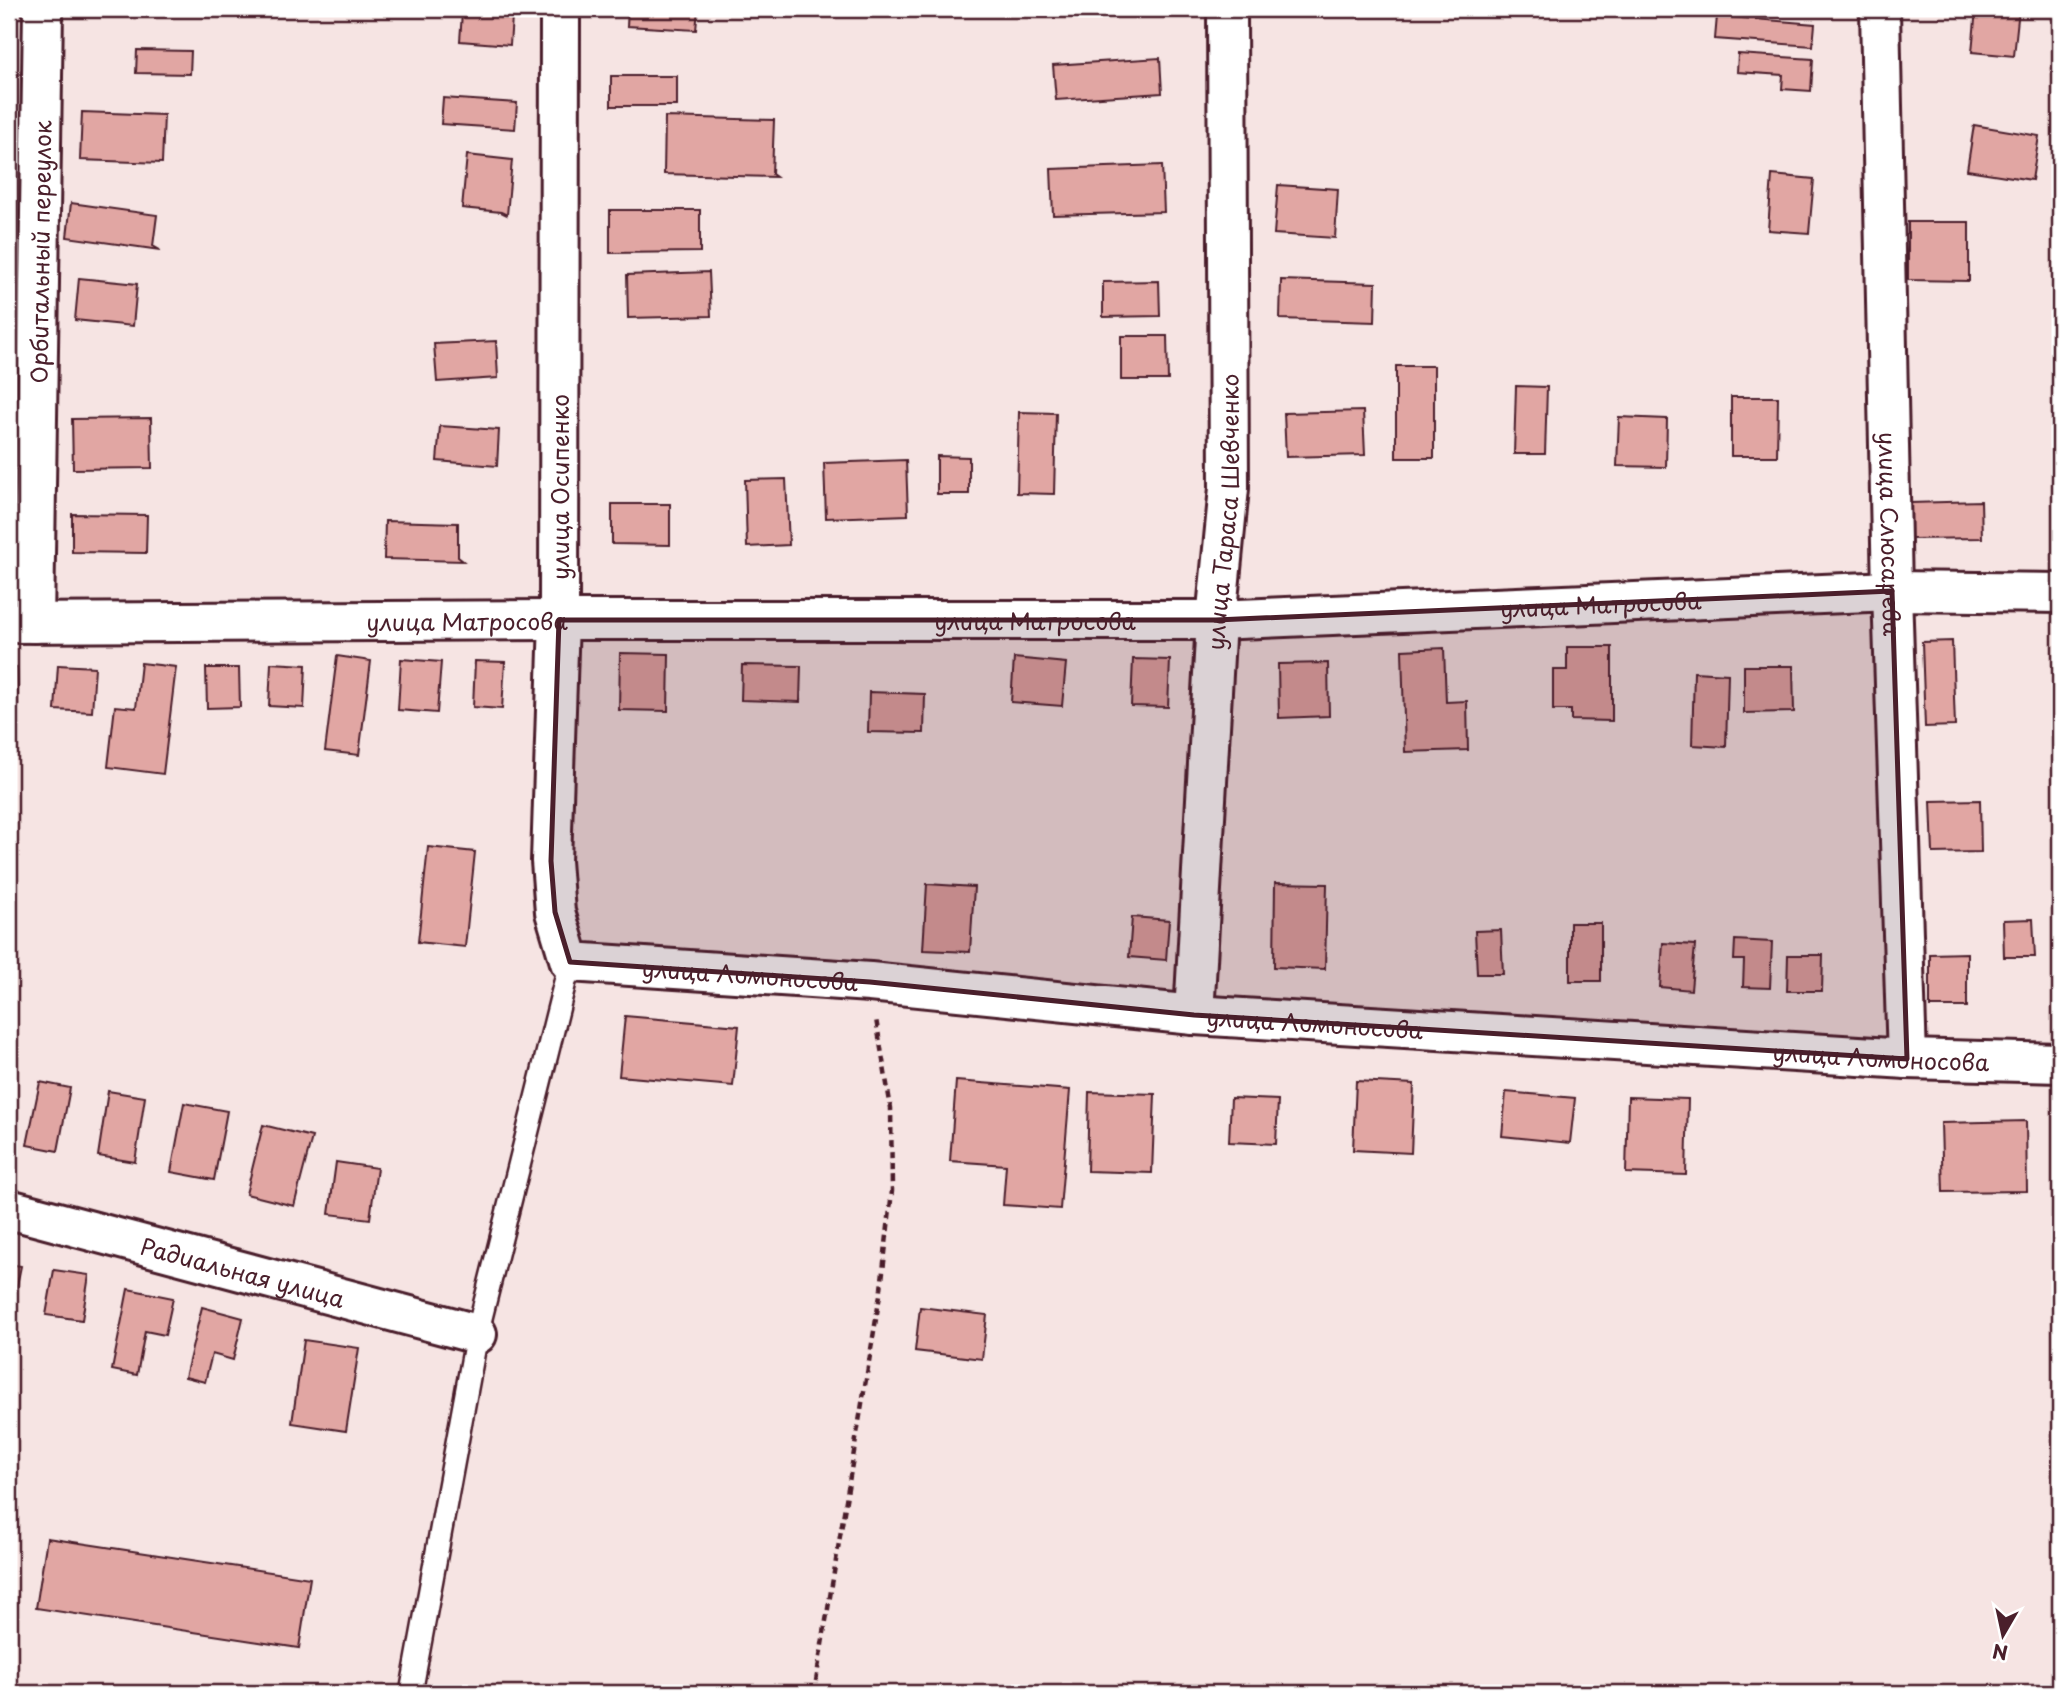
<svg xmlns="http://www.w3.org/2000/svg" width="2069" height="1702" font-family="'Playpen Sans',sans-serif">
<rect width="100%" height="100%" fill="#f6e4e3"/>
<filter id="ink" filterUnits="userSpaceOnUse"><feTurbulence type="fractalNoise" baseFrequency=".0143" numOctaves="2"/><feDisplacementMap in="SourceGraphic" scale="14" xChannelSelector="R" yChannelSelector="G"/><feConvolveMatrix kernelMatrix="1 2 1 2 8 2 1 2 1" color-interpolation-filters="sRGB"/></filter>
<g filter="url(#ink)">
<g fill="#e1a6a3" stroke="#4a1f2b" stroke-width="2">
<path d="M628 9H698L696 30 627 26Z"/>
<path d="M1275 9H1326L1325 14Z"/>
<path d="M1976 9H2019L2014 56 1972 52Z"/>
<path d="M462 13 512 17 510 45 460 41Z"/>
<path d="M1717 16 1815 24 1813 46 1715 39Z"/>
<path d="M137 50 191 51 190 74 136 73Z"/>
<path d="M1738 54 1813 59 1811 91 1782 89 1783 75 1737 72Z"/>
<path d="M1160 58 1162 93 1056 100 1053 65Z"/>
<rect x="611" y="76" width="66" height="30"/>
<path d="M443 98 517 103 515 129 441 124Z"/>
<path d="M82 112 164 115 162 163 80 160Z"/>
<path d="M665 117 774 120 772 174 776 177 664 174Z"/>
<path d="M1974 125 2039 136 2032 180 1967 170Z"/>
<path d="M467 155 512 160 507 215 501 212 462 208Z"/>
<path d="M1162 165 1164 212 1053 215 1051 169Z"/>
<path d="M1772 175 1814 179 1809 233 1768 230Z"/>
<path d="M1278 185 1338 189 1335 238 1274 234Z"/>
<path d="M71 203 157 215 153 246 160 250 67 237Z"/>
<path d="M610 210H700V252L610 253Z"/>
<path d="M1908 222H1969V281L1908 280Z"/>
<path d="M709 272 711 316 628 318 627 275Z"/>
<path d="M79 278 137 284 133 326 75 320Z"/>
<path d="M1281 280 1376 283 1375 322 1280 319Z"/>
<path d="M1159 281 1160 316 1103 317V282Z"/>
<path d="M1121 336H1167L1168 380H1121Z"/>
<path d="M496 341 498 378 437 382 434 344Z"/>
<rect x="1396" y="366" width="38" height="92"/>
<path d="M1516 386 1547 387 1545 454H1514Z"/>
<path d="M1731 397H1778L1777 456H1731Z"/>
<path d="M1363 411 1365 455 1286 457 1284 413Z"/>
<path d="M1019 412 1056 413 1054 494 1017 493Z"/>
<path d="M1619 417 1667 419 1666 467 1617 466Z"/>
<path d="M151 418 152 468 73 469 72 419Z"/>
<path d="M440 426 499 430 497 466 437 461Z"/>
<path d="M937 456 969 457V494H937Z"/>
<path d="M906 460 908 515 826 518 824 463Z"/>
<path d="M786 479 789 545 747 547 745 480Z"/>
<path d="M1981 501 1982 538 1911 539 1910 503Z"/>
<path d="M612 504H670V545L612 544Z"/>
<path d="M72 514 147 515 146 553 72 552Z"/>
<path d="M385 521 458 523V557L463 561 384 559Z"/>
<path d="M1952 641 1955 726 1925 727 1922 642Z"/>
<path d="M1567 647H1612V721L1571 720V710H1553V670H1567Z"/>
<path d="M1444 648 1446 702 1467 701 1468 750 1405 752 1402 650Z"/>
<path d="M620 653 669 654 668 711 619 710Z"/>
<path d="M337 656 371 661 359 755 325 751Z"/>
<path d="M1014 658 1066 663 1062 706 1011 702Z"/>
<path d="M401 659 441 662 437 713 398 710Z"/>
<path d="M1133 659 1170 660 1168 707 1131 706Z"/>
<path d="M475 661 505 662 502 709 473 707Z"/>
<path d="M141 663 176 667 163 774 108 767 115 706 136 708Z"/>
<path d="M271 663 306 665 304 708 269 706Z"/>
<path d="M1328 663 1329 716 1279 718 1278 664Z"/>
<path d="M58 665 95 667 92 712 55 710Z"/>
<path d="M742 665 801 666 800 702 741 700Z"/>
<path d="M1744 666H1793L1794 712 1744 713Z"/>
<path d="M17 667 18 707 9 709V668Z"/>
<path d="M206 668H239L240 707 207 708Z"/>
<path d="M1694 672 1728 674 1726 747 1692 745Z"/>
<path d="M869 692 925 694 924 733 868 732Z"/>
<path d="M1980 800 1981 852 1933 853 1931 801Z"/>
<path d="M428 847 475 852 465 947 418 942Z"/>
<path d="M1275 883 1327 884 1325 969 1274 967Z"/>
<path d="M927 884 974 887 970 952 923 950Z"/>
<path d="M1132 917 1169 920 1166 960 1129 957Z"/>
<path d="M2033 919 2035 957H2004L2003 920Z"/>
<rect x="1570" y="923" width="31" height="58"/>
<path d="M1501 930 1503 974H1477L1475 931Z"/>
<path d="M1735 940 1772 942 1770 988 1743 987 1744 960H1734Z"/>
<path d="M1663 943 1695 945 1691 990 1660 987Z"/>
<path d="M1967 953V1007H1930V954Z"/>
<path d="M1788 955H1823L1822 991H1787Z"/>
<path d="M625 1016 739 1026 733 1086 619 1076Z"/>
<path d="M956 1081 1070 1090 1060 1209 1003 1205 1006 1165 950 1161Z"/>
<path d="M1356 1081 1414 1084 1411 1153 1353 1150Z"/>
<path d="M40 1082 70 1088 58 1151 27 1145Z"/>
<path d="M108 1091 145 1097 135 1162 98 1156Z"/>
<path d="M1089 1092 1155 1094 1152 1173 1087 1171Z"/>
<path d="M1506 1092 1575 1098 1570 1143 1502 1136Z"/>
<path d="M1628 1097 1688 1099 1686 1175 1626 1173Z"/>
<path d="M1231 1098 1278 1100 1276 1144 1229 1142Z"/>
<path d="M184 1103 227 1111 214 1180 171 1172Z"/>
<path d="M2026 1121 2027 1191 1943 1192 1941 1123Z"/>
<path d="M263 1125 312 1137 294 1206 246 1194Z"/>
<path d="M336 1162 377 1168 370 1219 329 1214Z"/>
<path d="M9 1264 21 1266 10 1319 9 1318Z"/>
<path d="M54 1270 89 1275 82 1320 46 1315Z"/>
<path d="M128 1289 173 1298 165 1335 145 1331 137 1375 112 1370Z"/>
<path d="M202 1307 243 1318 233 1360 212 1354 205 1382 185 1377Z"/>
<path d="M920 1307 987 1315 982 1359 915 1351Z"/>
<path d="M304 1340 359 1348 346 1431 292 1423Z"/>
<path d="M47 1538 310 1578 299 1648 36 1608Z"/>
</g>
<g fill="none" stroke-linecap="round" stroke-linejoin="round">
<defs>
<path id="service" d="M411 1693 477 1334 570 962"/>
<g id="minor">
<path id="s1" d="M560 9 559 620 551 861 555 912 570 962 870 982 1194 1015 1907 1059 2060 1063"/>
<path id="s2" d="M1880 9 1892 591 1907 1059"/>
<path id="s3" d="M9 623 559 620H1216L1892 591 2060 593"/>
<path id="s4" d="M34 623 43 9"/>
<path id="s5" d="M1194 1015 1216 620 1229 488 1227 9"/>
<path id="s6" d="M9 1209 477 1334"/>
</g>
</defs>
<use href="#service" stroke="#4a1f2b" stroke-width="26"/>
<use href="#minor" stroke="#4a1f2b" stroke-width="44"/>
<path stroke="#4a1f2b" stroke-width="4.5" stroke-dasharray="7 5" stroke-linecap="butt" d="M814 1693 881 1289 892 1191 891 1108 876 1019"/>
<use href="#service" stroke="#fff" stroke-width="21"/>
<use href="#minor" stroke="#fff" stroke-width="38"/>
</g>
</g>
<path fill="#4a1f2b" fill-opacity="0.2" stroke="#4a1f2b" stroke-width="5" stroke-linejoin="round" d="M1892 591 1907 1059 1194 1015 870 982 570 962 555 912 551 861 559 620H1216Z"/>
<g text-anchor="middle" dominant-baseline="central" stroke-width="6" stroke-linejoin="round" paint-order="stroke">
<g font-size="23" fill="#4a1f2b" stroke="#fff">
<text stroke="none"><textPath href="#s4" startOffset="371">Орбитальный переулок</textPath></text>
<text transform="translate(559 487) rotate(-90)">улица Осипенко</text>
<text stroke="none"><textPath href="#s5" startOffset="504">улица Тараса Шевченко</textPath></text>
<text stroke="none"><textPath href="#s2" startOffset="525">улица Слюсарева</textPath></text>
<text stroke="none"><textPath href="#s3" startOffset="1592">улица Матросова</textPath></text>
<text stroke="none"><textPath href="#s3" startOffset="458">улица Матросова</textPath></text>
<text stroke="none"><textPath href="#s3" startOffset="1026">улица Матросова</textPath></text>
<text stroke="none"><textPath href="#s1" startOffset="1136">улица Ломоносова</textPath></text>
<text stroke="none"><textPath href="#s1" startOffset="1703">улица Ломоносова</textPath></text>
<text stroke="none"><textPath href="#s1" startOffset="2270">улица Ломоносова</textPath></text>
<text stroke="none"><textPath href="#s6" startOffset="242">Радиальная улица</textPath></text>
</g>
</g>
<rect width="2069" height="1702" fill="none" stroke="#fff" stroke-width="35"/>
<rect x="18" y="18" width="2034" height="1667" fill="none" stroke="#4a1f2b" stroke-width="2.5" filter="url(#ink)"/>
<g transform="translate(2003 1635) rotate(189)" stroke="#ffffff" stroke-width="5" paint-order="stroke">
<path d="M0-5L12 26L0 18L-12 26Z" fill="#4a1f2b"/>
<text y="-10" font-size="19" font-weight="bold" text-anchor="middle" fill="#4a1f2b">N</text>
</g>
</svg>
